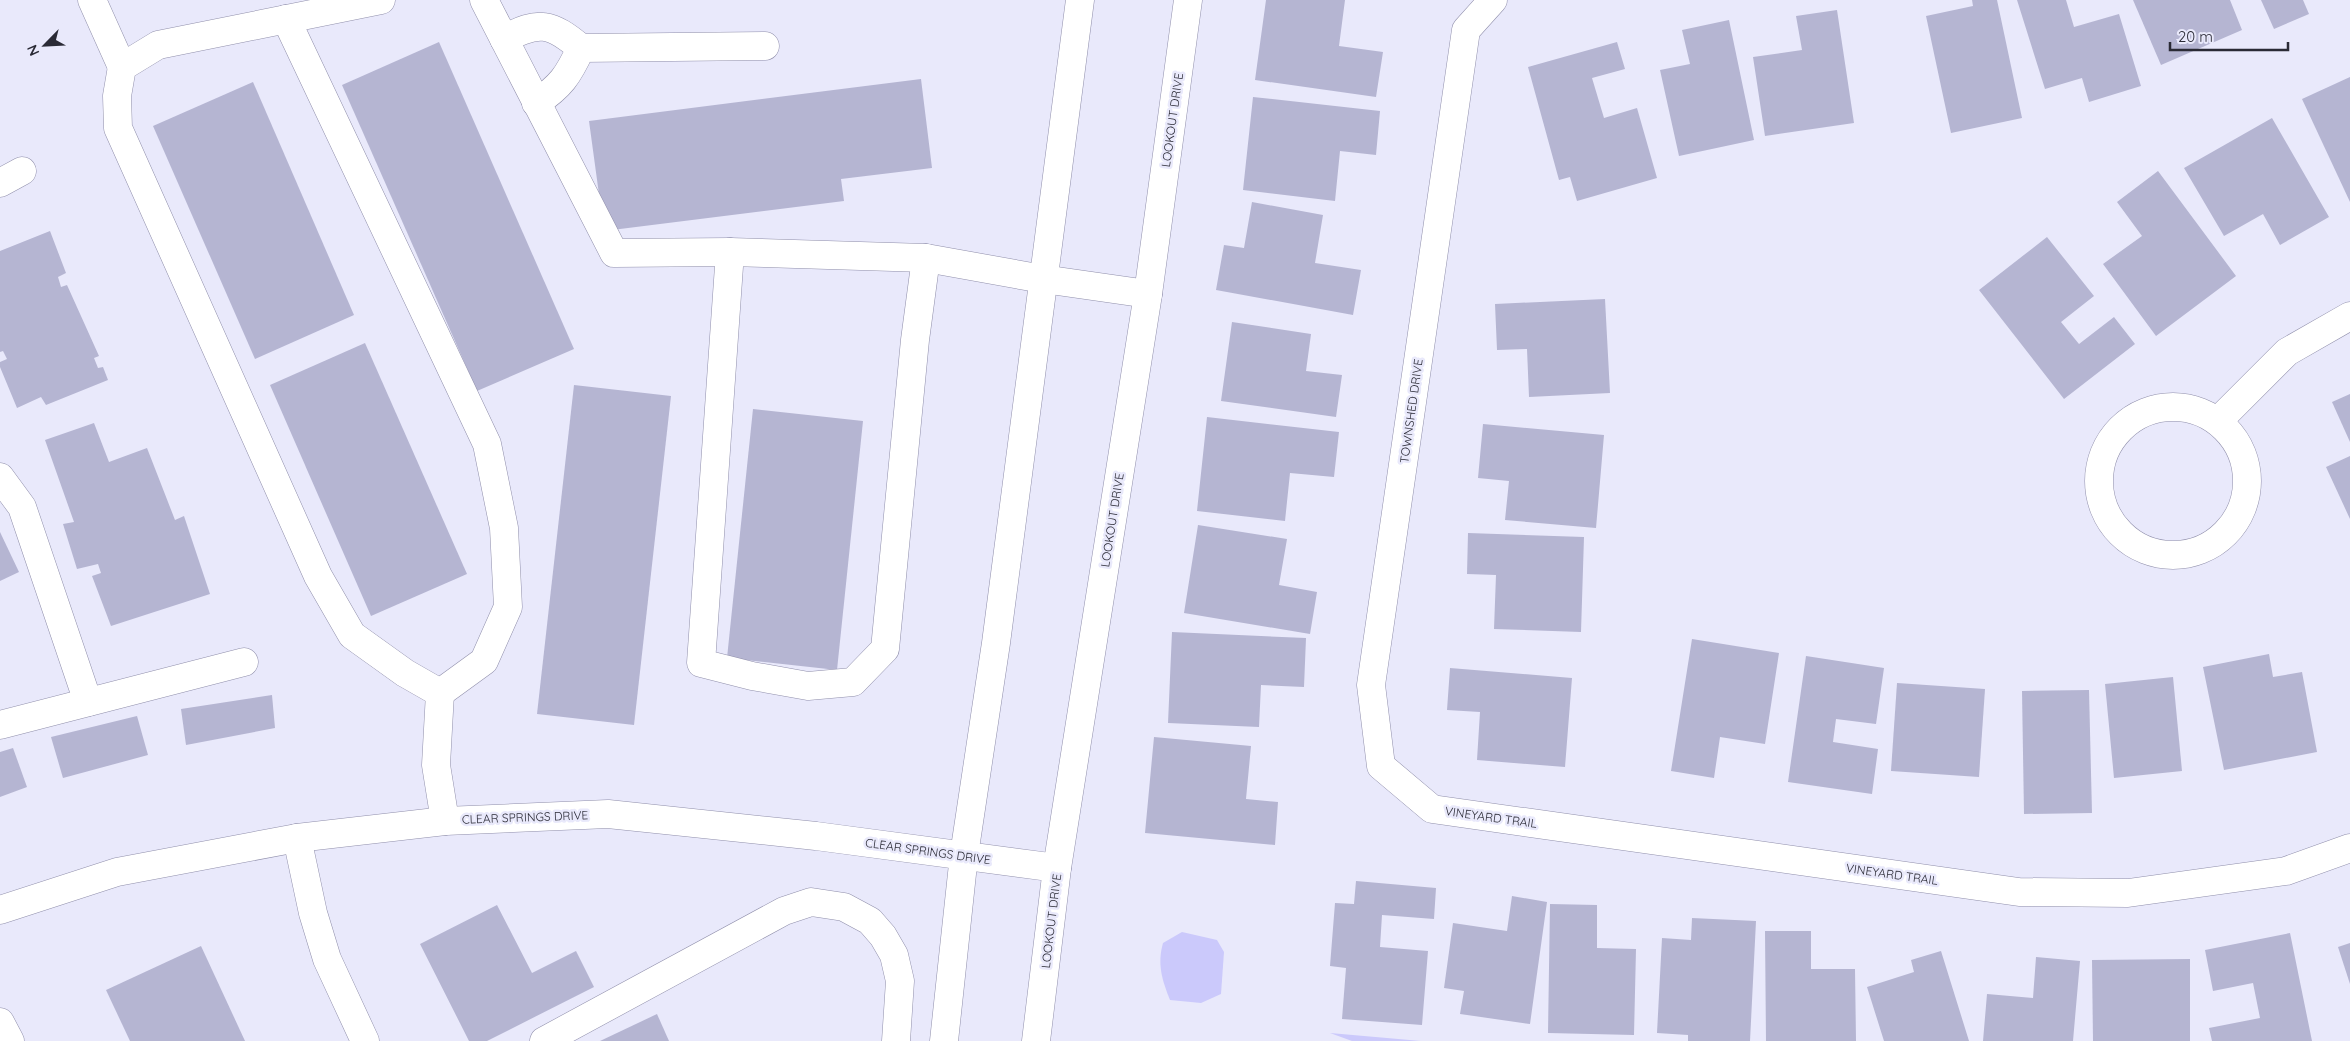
<svg xmlns="http://www.w3.org/2000/svg" width="2350" height="1041" font-family="Quicksand,sans-serif">
<rect width="100%" height="100%" fill="#e9e9fb"/>
<g fill="#cbc9fb">
<path d="M1182 932 1217 940 1224 952 1221 994 1201 1003 1170 1000C1162 980 1157 964 1163 943Z"/>
<path d="M1330 1033 1421 1041H1352Z"/>
</g>
<g fill="#b5b5d2">
<path d="M1266 0H1345L1339 46 1383 52 1376 97 1255 80Z"/>
<path d="M1972 0H1997L2022 118 1951 133 1926 16 1973 6Z"/>
<path d="M2017 0H2066L2074 27 2119 14 2141 86 2089 102 2082 78 2045 89Z"/>
<path d="M2133 0H2230L2242 30 2161 65Z"/>
<path d="M2261 0H2303L2309 14 2274 29Z"/>
<path d="M1837 10 1854 123 1765 136 1753 57 1802 50 1796 16Z"/>
<path d="M1729 20 1754 140 1679 156 1660 70 1690 64 1682 30Z"/>
<path d="M439 42 574 349 477 391 342 85Z"/>
<path d="M1617 42 1625 69 1592 78 1604 118 1637 108 1657 178 1577 201 1570 177 1559 180 1528 67Z"/>
<path d="M2350 77V202L2302 99Z"/>
<path d="M921 79 932 168 841 179 844 201 604 231 589 121Z"/>
<path d="M253 82 354 315 255 359 153 126Z"/>
<path d="M1253 97 1380 111 1376 155 1340 151 1335 201 1243 190Z"/>
<path d="M2272 118 2329 217 2280 245 2263 214 2224 236 2184 168Z"/>
<path d="M2158 171 2236 276 2156 336 2103 264 2142 236 2117 202Z"/>
<path d="M1252 202 1323 215 1315 263 1361 270 1353 315 1216 290 1224 245 1244 248Z"/>
<path d="M50 231 66 273 58 277 61 287 67 285 99 356 94 358 98 368 103 367 108 380 46 405 41 397 17 408 0 367V362L7 359 3 351 0 352V251Z"/>
<path d="M2047 237 2094 296 2061 322 2079 344 2114 317 2135 344 2064 399 1979 290Z"/>
<path d="M1605 299 1610 393 1529 397 1527 349 1497 350 1495 304Z"/>
<path d="M1232 322 1311 334 1306 371 1342 375 1336 417 1221 401Z"/>
<path d="M365 343 467 574 371 616 270 385Z"/>
<path d="M574 385 671 396 634 725 537 714Z"/>
<path d="M2350 394V442L2332 402Z"/>
<path d="M753 409 863 421 837 670 727 658Z"/>
<path d="M1207 417 1339 432 1334 477 1290 473 1285 521 1197 511Z"/>
<path d="M94 423 109 462 147 448 175 520 184 516 210 594 111 626 92 576 101 573 98 564 77 569 63 524 74 522 45 440Z"/>
<path d="M1483 424 1604 435 1596 528 1505 520 1509 481 1478 478Z"/>
<path d="M2350 456V519L2326 467Z"/>
<path d="M1198 525 1287 539 1279 585 1317 592 1310 634 1184 613Z"/>
<path d="M0 532 19 572 0 581Z"/>
<path d="M1468 533 1584 537 1581 632 1494 629 1496 575 1467 574Z"/>
<path d="M1172 632 1306 638 1304 687 1261 685 1259 727 1168 723Z"/>
<path d="M1692 639 1779 653 1765 744 1720 737 1714 778 1671 771Z"/>
<path d="M2269 654 2273 677 2302 672 2317 752 2224 770 2203 667Z"/>
<path d="M1806 656 1884 668 1876 724 1836 719 1833 742 1878 749 1872 794 1788 782Z"/>
<path d="M1450 668 1572 678 1565 767 1477 760 1480 712 1447 710Z"/>
<path d="M2173 677 2182 771 2114 778 2105 684Z"/>
<path d="M1897 683 1985 689 1979 777 1891 771Z"/>
<path d="M2089 690 2092 813 2024 814 2022 691Z"/>
<path d="M272 695 275 728 186 745 181 709Z"/>
<path d="M137 716 148 755 63 778 51 737Z"/>
<path d="M1154 737 1251 746 1246 799 1278 802 1275 845 1145 833Z"/>
<path d="M13 748 27 787 0 797V752Z"/>
<path d="M1356 881 1436 888 1434 919 1382 915 1380 947 1428 951 1422 1025 1342 1019 1346 968 1330 966 1335 903 1354 904Z"/>
<path d="M1512 896 1547 902 1530 1024 1460 1014 1464 991 1444 988 1453 923 1507 931Z"/>
<path d="M1550 904 1597 905V948L1636 949 1634 1035 1548 1033Z"/>
<path d="M497 905 532 973 576 951 594 987 487 1041H469L420 944Z"/>
<path d="M1692 918 1756 921 1750 1041H1688V1035L1657 1033 1662 938 1691 940Z"/>
<path d="M1765 931H1811V969H1855L1856 1041H1766Z"/>
<path d="M2290 933 2312 1041H2212L2209 1028 2260 1018 2253 983 2213 991 2205 950Z"/>
<path d="M2350 943V984L2338 947Z"/>
<path d="M201 946 245 1041H130L106 990Z"/>
<path d="M1941 951 1969 1041H1884L1867 987 1914 972 1911 960Z"/>
<path d="M2036 957 2080 961 2073 1041H1983L1987 994 2033 998Z"/>
<path d="M2190 959V1041H2093L2092 960Z"/>
<path d="M657 1014 669 1041H600Z"/>
</g>
<g fill="none" stroke-linecap="round" stroke-linejoin="round">
<defs>
<g id="minor">
<path d="M92 0 122 67"/>
<path d="M381 0 158 45 122 67 117 96 118 128 318 576 352 635 405 673 440 693 436 765 445 821"/>
<path d="M484 0 614 253 730 252 926 258 1043 279"/>
<path d="M1493 0 1466 30 1371 685 1381 766 1432 809 2019 892 2128 893 2286 871 2350 848"/>
<path d="M286 19 487 444 504 528 508 607 484 661 440 693"/>
<path d="M504 39C539 20 551 23 581 48L765 46"/>
<path d="M536 103C561 86 568 76 581 48"/>
<path d="M0 183 22 171"/>
<path d="M730 252 701 663 752 676 808 686 853 682 885 649 915 340 926 258"/>
<circle cx="2173" cy="481" r="74"/>
<path d="M2218 421 2287 352 2350 316"/>
<path d="M0 477 22 507 88 702"/>
<path d="M0 725 244 662"/>
<path d="M297 838 313 913 327 959 365 1041"/>
<path d="M0 910 117 872 297 838 445 821 608 814 816 836 1057 868"/>
<path d="M0 1022 10 1041"/>
<path d="M544 1041 784 911 811 902 844 907 870 921 883 936 894 955 900 981 896 1041"/>
</g>
<g id="major">
<path d="M1043 279 1148 294"/>
<path d="M944 1041 964 855 996 643 1080 0"/>
<path d="M1036 1041 1057 868 1148 294 1188 0"/>
</g>
</defs>
<use href="#minor" stroke="#908fab" stroke-width="29"/>
<use href="#major" stroke="#908fab" stroke-width="29"/>
<use href="#minor" stroke="#fff" stroke-width="28"/>
<use href="#major" stroke="#fff" stroke-width="28"/>
</g>
<g text-anchor="middle" dominant-baseline="central" stroke-width="5" stroke-linejoin="round" paint-order="stroke">
<g font-size="12" fill="#2a2a35" stroke="#e9e9fb">
<text transform="translate(1172 120) rotate(-82)">LOOKOUT DRIVE</text>
<text transform="translate(1411 411) rotate(-82)">TOWNSHED DRIVE</text>
<text transform="translate(1112 520) rotate(-81)">LOOKOUT DRIVE</text>
<text transform="translate(525 817) rotate(-2)">CLEAR SPRINGS DRIVE</text>
<text transform="translate(1491 817) rotate(8)">VINEYARD TRAIL</text>
<text transform="translate(928 851) rotate(8)">CLEAR SPRINGS DRIVE</text>
<text transform="translate(1892 874) rotate(8)">VINEYARD TRAIL</text>
<text transform="translate(1051 921) rotate(-83)">LOOKOUT DRIVE</text>
</g>
</g>
<g transform="translate(45 45) rotate(246)" stroke="#e9e9fb" stroke-width="4" paint-order="stroke">
<path d="M0-4L9 19L0 12L-9 19Z" fill="#2a2a35"/>
<text y="-8" font-size="14" font-weight="bold" text-anchor="middle" fill="#2a2a35">N</text>
</g>
<path d="M2170 42v8h118v-8" fill="none" stroke="#2a2a35" stroke-width="2.5"/>
<text x="2178" y="42" font-size="15" fill="#2a2a35" stroke="#e9e9fb" stroke-width="4" paint-order="stroke">20 m</text>
</svg>
